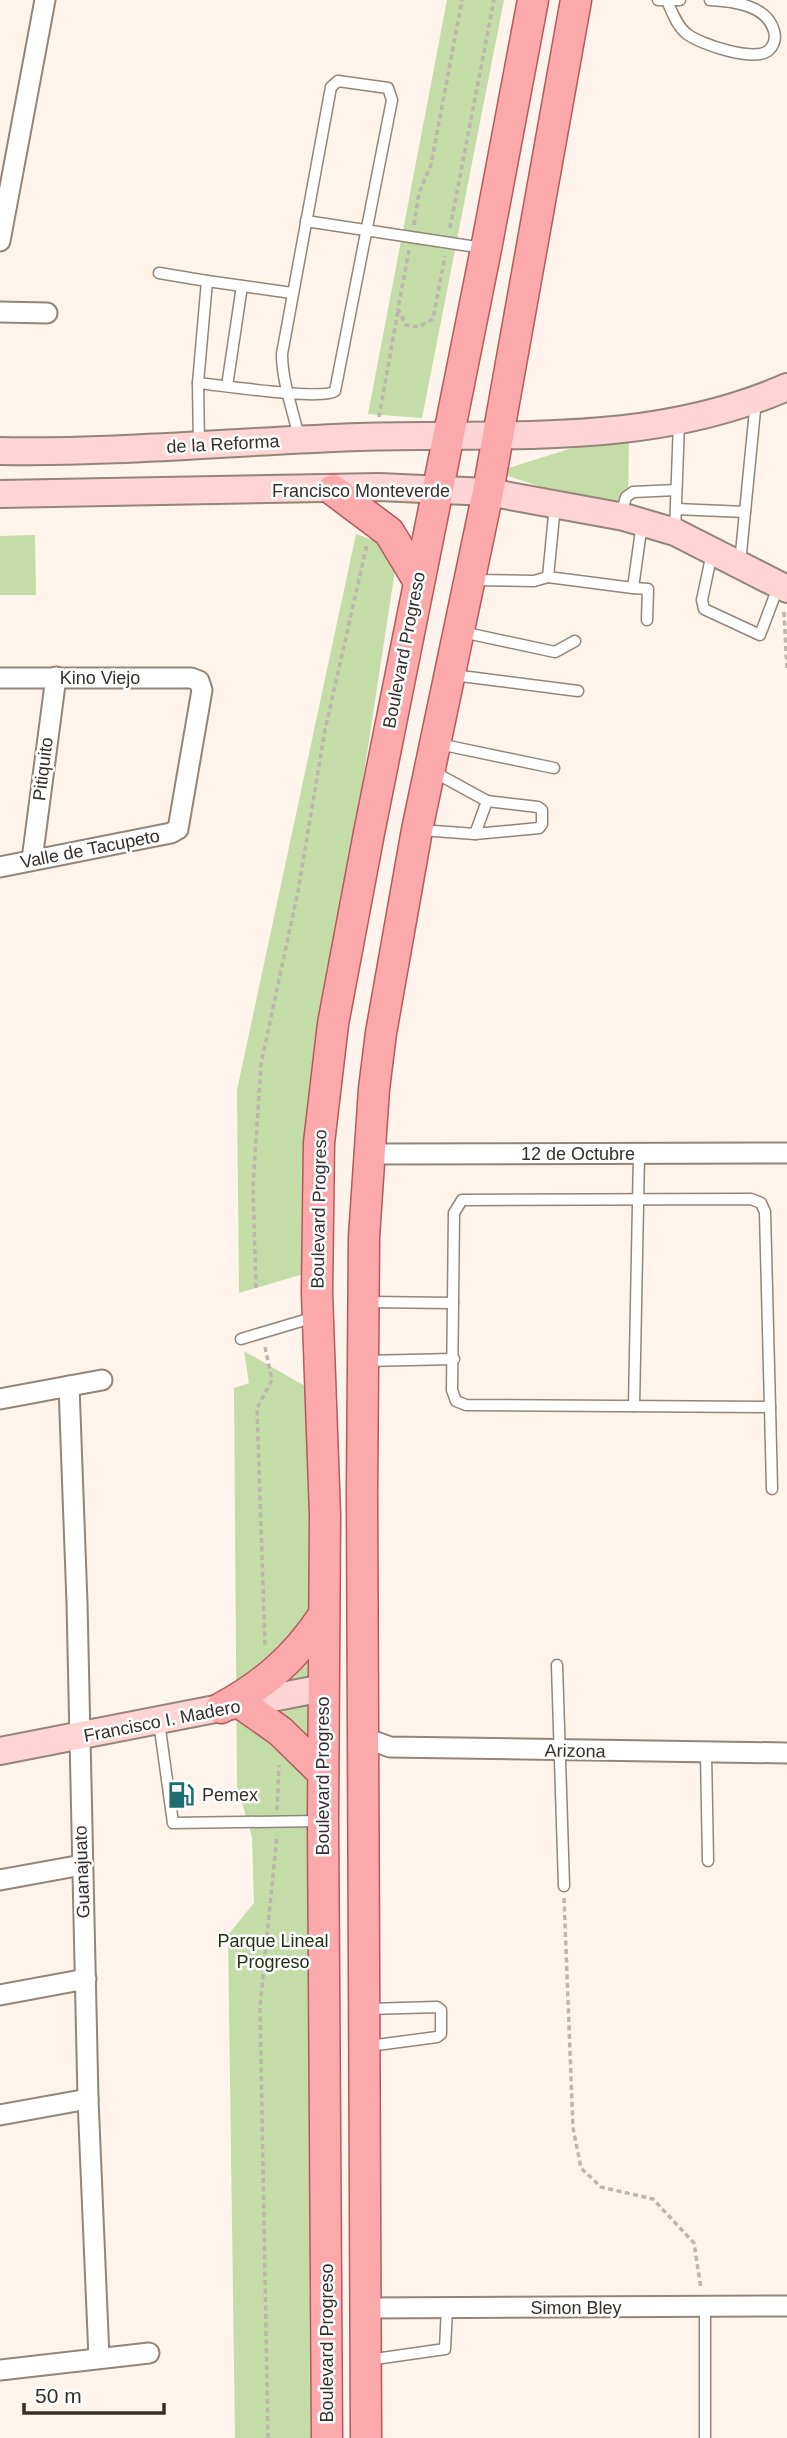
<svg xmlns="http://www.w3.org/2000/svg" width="787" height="2438" font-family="Helvetica,sans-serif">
<rect width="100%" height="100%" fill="#fef4ec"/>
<g fill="#c4dca7">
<path d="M447 0H504L422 418 368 414Z"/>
<path d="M629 430 628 515 496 472Z"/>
<path d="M356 534 376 541 397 557 325 1029 307 1273 239 1293 237 1090Z"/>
<path d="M35 535 36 595H0V536Z"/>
<path d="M244 1351 317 1393 319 2438H235L228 1935 254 1903 252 1837 237 1786 234 1388 249 1383Z"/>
</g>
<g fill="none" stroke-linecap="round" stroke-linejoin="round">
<defs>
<g id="lane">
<path d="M658 0H680"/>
<path d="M667 1C672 12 677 26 687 34 700 44 755 63 769 50 774 45 776 38 774 31 767 5 733 1 710 0"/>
<path d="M306 221 483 248"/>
<path d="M159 273 207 281"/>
<path d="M198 383C220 385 323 401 335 391L392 100 388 88 338 81 331 87 282 354C282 381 293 411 299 437"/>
<path d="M227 386 242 286"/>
<path d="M199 445 198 383 207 281 292 293"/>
<path d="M555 505 548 577 633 588 642 523"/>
<path d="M676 509 745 512"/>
<path d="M621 514 626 497 633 492 676 490"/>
<path d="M675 531 679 423"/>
<path d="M712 553 702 600 704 609 760 635 778 587"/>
<path d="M740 563 756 400"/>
<path d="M473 580 534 581 548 577"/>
<path d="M633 588 648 589 647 620"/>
<path d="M462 632 555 652 575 641"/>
<path d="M453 675 578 691"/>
<path d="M439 744 554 768"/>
<path d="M421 830 475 834 539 828 542 824V810L538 807 487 801 434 772"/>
<path d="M475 834 487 801"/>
<path d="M751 1199 761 1203 765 1212 770 1407 466 1405 456 1401 452 1390 454 1213 462 1200Z"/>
<path d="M368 1302 453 1303"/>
<path d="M241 1339 315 1317"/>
<path d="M365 1361 454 1359"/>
<path d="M634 1406 639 1154"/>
<path d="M770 1407 772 1489"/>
<path d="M557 1665 564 1886"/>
<path d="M159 1722 173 1823 319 1821"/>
<path d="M706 1754 708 1861"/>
<path d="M369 2009 437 2007 441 2010V2034L437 2037 369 2046"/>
<path d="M705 2307V2438"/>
<path d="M368 2360 445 2349 447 2308"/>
</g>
<g id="street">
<path d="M0 241 45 0"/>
<path d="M0 312 47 313"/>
<path d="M0 678H191L199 681 202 690 178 829 171 833 0 867"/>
<path d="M32 860 56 677"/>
<path d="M370 1154 787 1153"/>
<path d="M69 1386 77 1603 88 2099 99 2358"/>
<path d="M0 1399 102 1380"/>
<path d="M365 1738 390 1747 787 1753"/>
<path d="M0 1880 82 1865"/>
<path d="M0 1995 86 1979"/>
<path d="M0 2115 88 2099"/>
<path d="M365 2308 787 2306"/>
<path d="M0 2370 149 2353"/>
</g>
<g id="secondary">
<path d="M0 451C120 453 240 441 360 437 506 432 648 448 787 387"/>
<path d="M0 494 379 487 488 492 624 517 675 532 787 589"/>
<path d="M0 1751 323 1688"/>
</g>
<g id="primary">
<path d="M333 490 389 532 418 580"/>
<path d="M243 1705 280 1731 323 1773"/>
<path d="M221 1708C264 1685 296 1657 323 1616"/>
<path d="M327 2438 323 1821 325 1515 317 1293 319 1143 333 1024 369 833 486 249 533 0"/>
<path d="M366 2438 362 1493 364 1237 374 1089 381 1033 417 830 488 492 576 0"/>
</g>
</defs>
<use href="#lane" stroke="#938578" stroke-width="13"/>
<use href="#street" stroke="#938578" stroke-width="23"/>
<use href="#secondary" stroke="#938578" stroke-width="30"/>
<use href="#primary" stroke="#b5595a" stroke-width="33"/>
<g stroke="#beb5ae" stroke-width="3.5" stroke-dasharray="5 3.5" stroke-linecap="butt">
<path d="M414 225 419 193 431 165 462 0"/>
<path d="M450 228 494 0"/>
<path d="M409 250 398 309 406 325 418 327 433 319 445 256"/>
<path d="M379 417 398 311"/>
<path d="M784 612 787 670"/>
<path d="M256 1288 253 1187 261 1064 298 891 325 730 367 544"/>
<path d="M265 1347 272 1380 257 1408 265 1646"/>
<path d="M277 1810 279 1765"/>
<path d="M564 1898 573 2128 581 2168 601 2187 653 2199 694 2243 701 2289"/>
<path d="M268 2438 260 2006 277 1835"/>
</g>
<use href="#lane" stroke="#fff" stroke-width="10"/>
<use href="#street" stroke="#fff" stroke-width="19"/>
<use href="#secondary" stroke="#fed4d5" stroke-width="26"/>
<use href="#primary" stroke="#fca9ac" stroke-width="30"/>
</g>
<defs>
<symbol id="fuel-bare" viewBox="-9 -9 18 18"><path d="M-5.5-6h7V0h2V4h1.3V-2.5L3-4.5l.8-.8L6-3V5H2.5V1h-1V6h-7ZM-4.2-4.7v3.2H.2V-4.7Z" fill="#216d6e" stroke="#fff" stroke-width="2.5" paint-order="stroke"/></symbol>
</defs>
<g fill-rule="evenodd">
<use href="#fuel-bare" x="162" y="1776" width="38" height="38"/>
</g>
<g text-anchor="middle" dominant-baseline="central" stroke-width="5" stroke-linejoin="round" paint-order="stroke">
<g font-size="18" fill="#352f29" stroke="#fff">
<text transform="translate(223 444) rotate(-3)">de la Reforma</text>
<text x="361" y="491">Francisco Monteverde</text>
<text transform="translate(404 650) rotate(-79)">Boulevard Progreso</text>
<text x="100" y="678">Kino Viejo</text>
<text transform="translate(43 769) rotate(-83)">Pitiquito</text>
<text transform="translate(90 849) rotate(-11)">Valle de Tacupeto</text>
<text x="578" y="1154">12 de Octubre</text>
<text transform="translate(319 1209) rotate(-89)">Boulevard Progreso</text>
<text transform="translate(162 1721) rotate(-11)">Francisco I. Madero</text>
<text transform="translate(575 1751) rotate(1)">Arizona</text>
<text transform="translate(323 1776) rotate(-90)">Boulevard Progreso</text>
<text transform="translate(82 1872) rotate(-92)">Guanajuato</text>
<text x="576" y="2308">Simon Bley</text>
<text transform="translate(327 2343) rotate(-90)">Boulevard Progreso</text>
</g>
<g font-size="18" fill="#352f29" stroke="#fff" text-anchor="start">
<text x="202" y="1795">Pemex</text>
</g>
<g font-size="18" fill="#23310f" stroke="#fff">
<text x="273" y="1941">Parque Lineal<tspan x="273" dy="21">Progreso</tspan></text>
</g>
</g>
<path d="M24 2403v10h140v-10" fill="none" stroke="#352f29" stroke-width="3.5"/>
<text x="35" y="2403" font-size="21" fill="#352f29" stroke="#ffffff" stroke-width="5" paint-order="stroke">50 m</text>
</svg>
